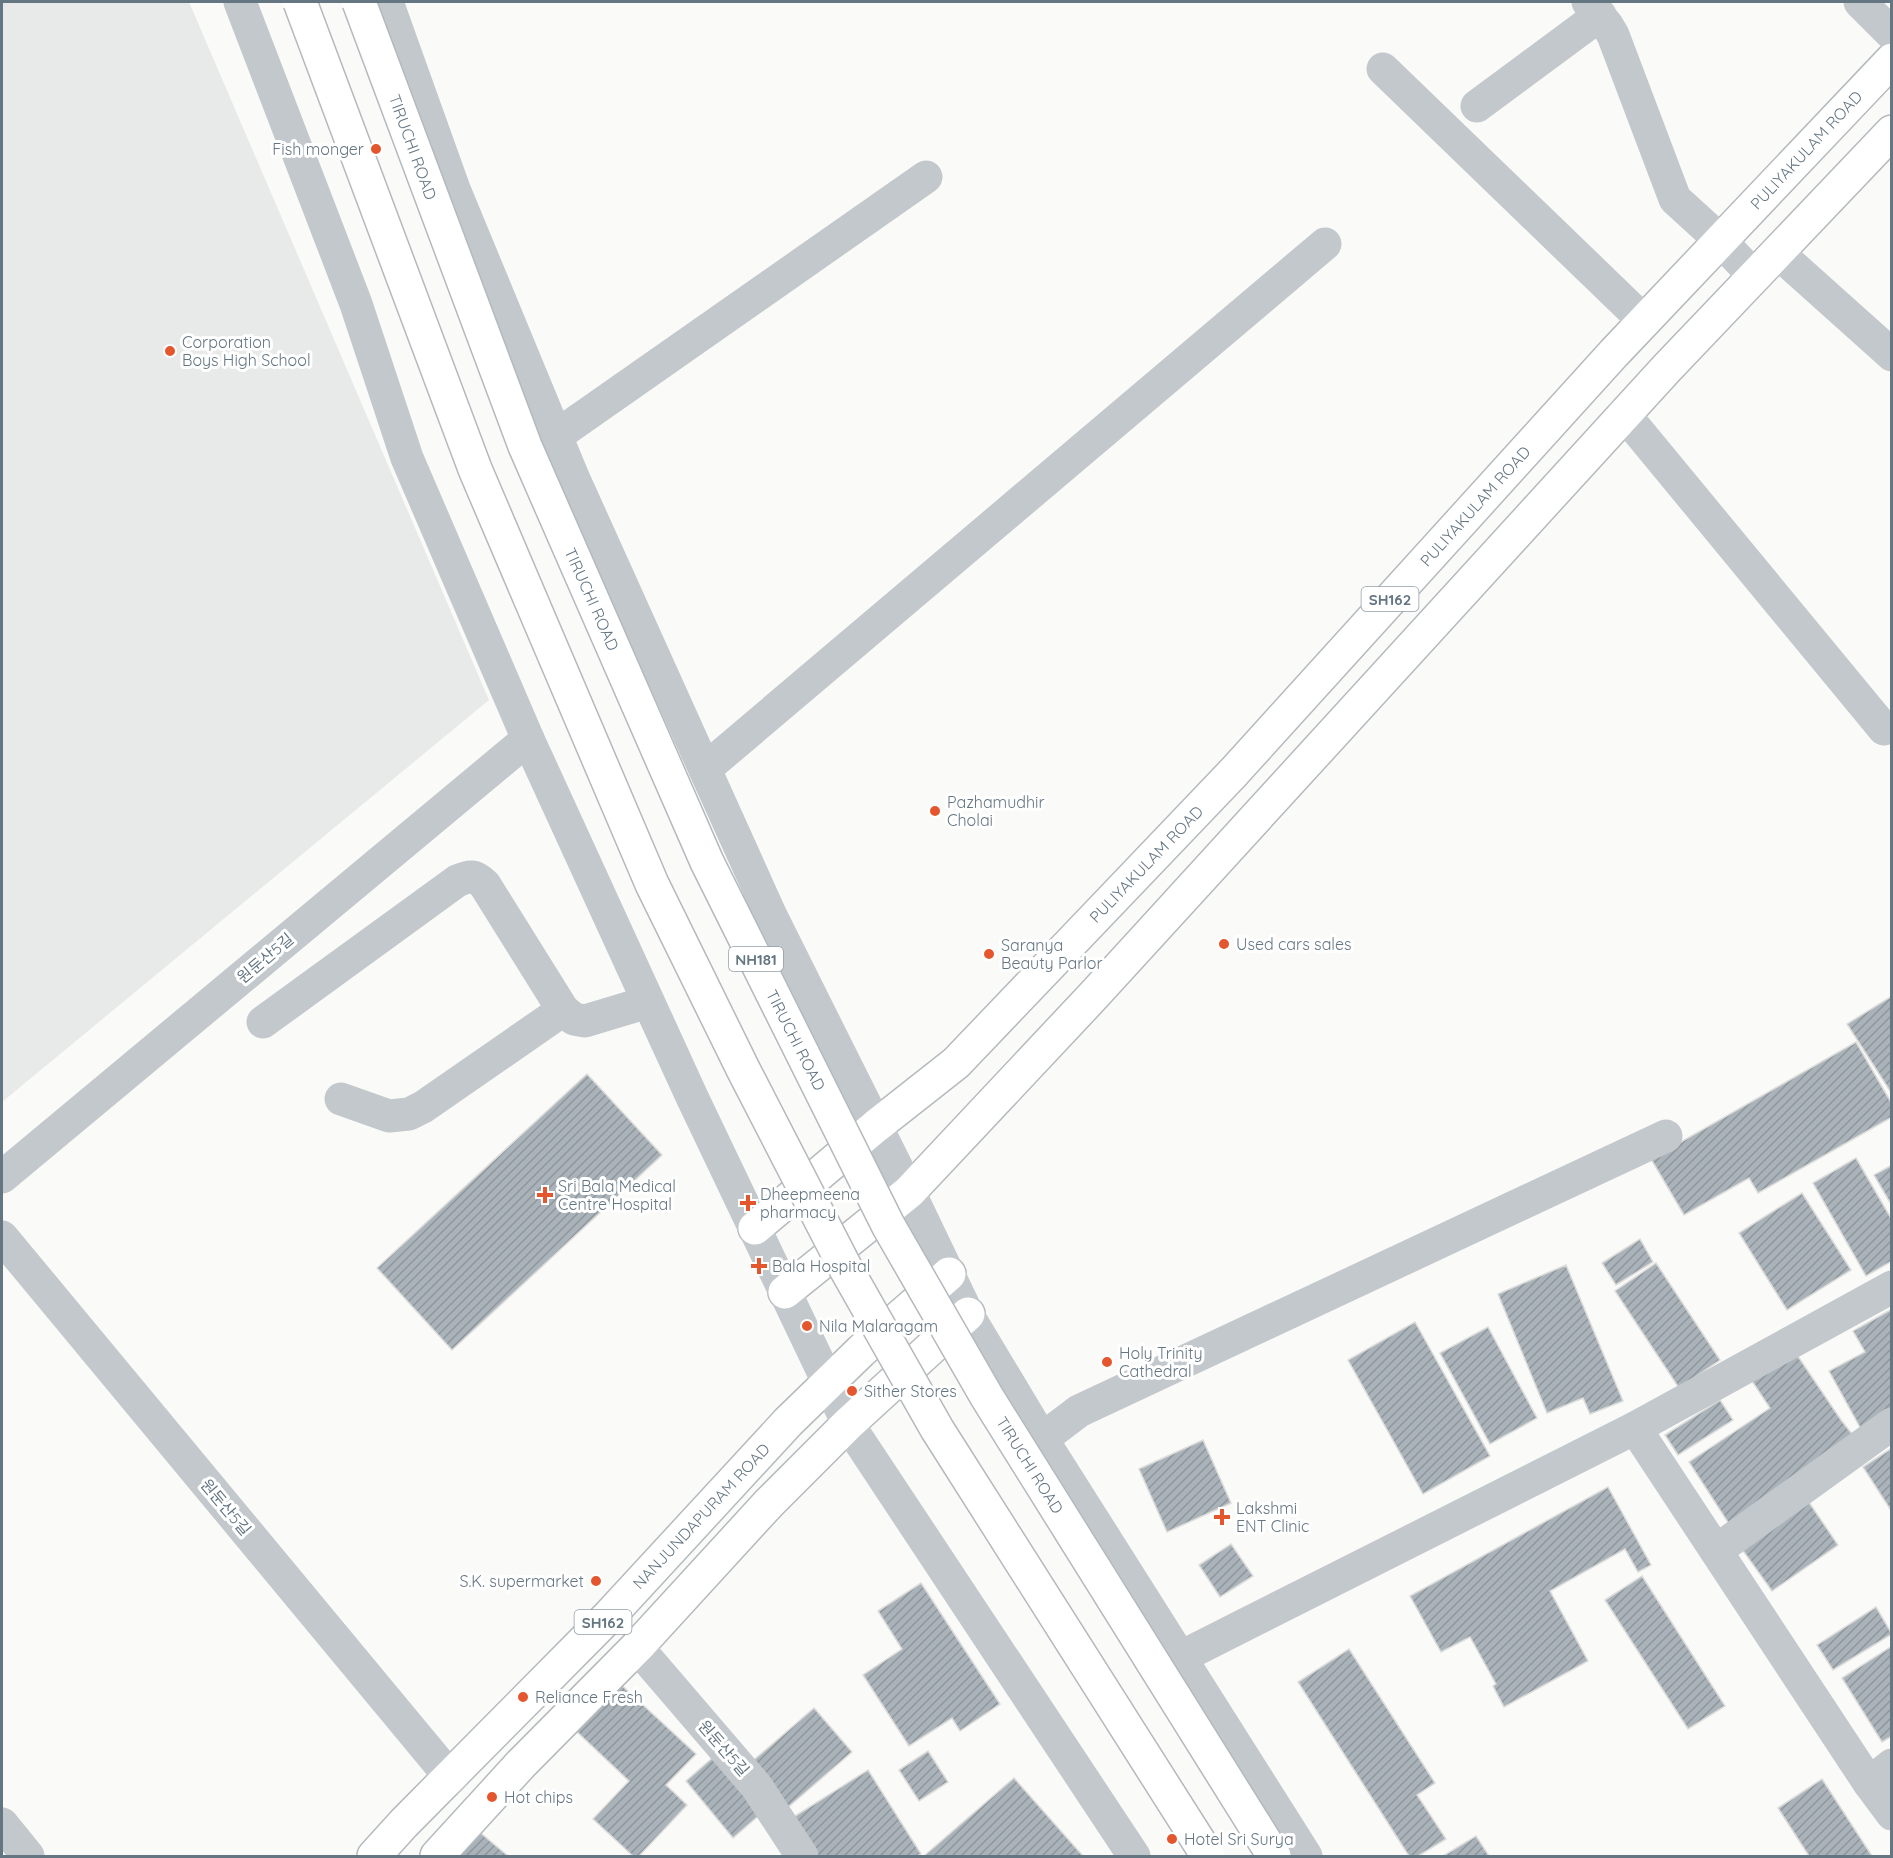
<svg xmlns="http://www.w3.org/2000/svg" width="1893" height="1858" font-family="Quicksand,'Noto Sans KR',sans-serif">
<defs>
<pattern id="building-hatch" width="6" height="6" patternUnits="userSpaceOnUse" patternTransform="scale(1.5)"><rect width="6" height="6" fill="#aab3b9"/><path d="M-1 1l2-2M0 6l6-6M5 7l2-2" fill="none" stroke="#8e969c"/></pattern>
</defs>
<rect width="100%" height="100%" fill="#fafaf8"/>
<path fill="#e8e9e9" d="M2 2H189L489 700 2 1102Z"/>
<g fill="url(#building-hatch)" stroke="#dcdcda" stroke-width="1.5">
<path d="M1892 996V1094L1847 1024Z"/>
<path d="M1856 1042 1892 1104V1117L1758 1193 1749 1178 1684 1215 1651 1159Z"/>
<path d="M587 1074 662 1155 452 1350 377 1268Z"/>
<path d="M1856 1158 1892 1220V1261L1866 1276 1813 1183Z"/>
<path d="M1892 1165V1206L1874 1175Z"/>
<path d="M1802 1193 1851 1270 1787 1310 1739 1233Z"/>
<path d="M1640 1239 1653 1262 1616 1285 1602 1263Z"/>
<path d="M1656 1263 1720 1360 1679 1388 1615 1291Z"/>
<path d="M1566 1265 1623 1401 1590 1414 1583 1398 1547 1413 1498 1294Z"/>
<path d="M1892 1309V1412L1861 1429 1829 1371 1865 1352 1853 1331Z"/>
<path d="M1415 1322 1490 1456 1423 1494 1348 1360Z"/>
<path d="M1488 1327 1537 1418 1490 1444 1440 1353Z"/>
<path d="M1795 1352 1841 1420 1856 1439 1733 1530 1689 1462 1770 1408 1752 1381Z"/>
<path d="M1720 1400 1733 1420 1678 1455 1665 1435Z"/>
<path d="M1203 1440 1231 1503 1167 1532 1139 1469Z"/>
<path d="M1892 1448V1512L1863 1467Z"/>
<path d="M1608 1487 1651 1565 1638 1572 1625 1549 1550 1591 1588 1661 1504 1707 1493 1686 1496 1684 1470 1637 1441 1652 1410 1596Z"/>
<path d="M1806 1498 1838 1545 1772 1591 1739 1545Z"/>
<path d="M1231 1544 1253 1576 1220 1597 1199 1565Z"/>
<path d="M1642 1576 1725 1706 1688 1729 1605 1600Z"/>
<path d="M921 1583 1000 1704 960 1731 952 1718 909 1746 863 1675 902 1649 878 1611Z"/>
<path d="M1876 1607 1892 1634 1833 1670 1817 1645Z"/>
<path d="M1892 1646V1736L1882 1742 1842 1678Z"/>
<path d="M1349 1649 1435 1783 1417 1795 1446 1839 1418 1856H1409L1298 1682Z"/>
<path d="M617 1681 696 1754 666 1785 687 1805 639 1856H633L593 1819 629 1781 573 1728Z"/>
<path d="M814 1708 852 1752 786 1809 748 1765Z"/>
<path d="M928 1751 948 1782 919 1801 899 1770Z"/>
<path d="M717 1754 764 1811 733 1838 686 1781Z"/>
<path d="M868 1770 921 1854 917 1856H816L792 1818Z"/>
<path d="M1014 1778 1083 1856H924Z"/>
<path d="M1822 1779 1872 1856H1809L1778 1808Z"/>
<path d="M477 1830 508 1856H453Z"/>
<path d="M1476 1836 1489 1856H1443Z"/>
</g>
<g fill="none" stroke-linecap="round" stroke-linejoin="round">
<defs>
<g id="major">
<path d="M755 1228 876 1126 956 1063 1234 772 1614 353 1892 60"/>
<path d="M785 1292 909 1192 1094 995 1667 368 1892 132"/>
<path d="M374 1856 404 1823 610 1615 788 1422 861 1351 949 1274"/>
<path d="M437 1856 521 1764 637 1647 769 1503 848 1424 968 1314"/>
</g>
</defs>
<use href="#major" stroke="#b5babe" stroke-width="36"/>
<g stroke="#c3c8cc" stroke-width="33">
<path d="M240 2 356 304 407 458 528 739 692 1097 848 1424 1134 1856"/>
<path d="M387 2 454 189 573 477 771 916 909 1192 970 1319 1042 1439 1306 1856"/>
<path d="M1588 2 1607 25 1613 35 1675 199 1720 240 1754 276"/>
<path d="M1860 2 1892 34"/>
<path d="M1383 69 1644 321"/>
<path d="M1477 106 1600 15"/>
<path d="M1777 252 1892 355"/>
<path d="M1624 414 1884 729"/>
<path d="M556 436 926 177"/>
<path d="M705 769 1325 244"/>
<path d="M263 1022 457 881C470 875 475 875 485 885L563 1010 574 1019 585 1021 648 1002"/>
<path d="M341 1099 389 1116 409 1114 423 1107 563 1010"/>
<path d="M2 1177 528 739"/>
<path d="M2 1237 451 1778"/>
<path d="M1635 1428 1869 1783 1892 1765"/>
<path d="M1042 1439 1079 1411 1666 1136"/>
<path d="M1717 1550 1892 1424"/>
<path d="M637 1647 757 1787 802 1856"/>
<path d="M1179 1658 1635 1428 1892 1287"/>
<path d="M1869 1783 1892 1814"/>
<path d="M2 1824 28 1856"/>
</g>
<use href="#major" stroke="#fff" stroke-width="33"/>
<defs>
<g id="highway-bridge">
<path d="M300 2 475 469 652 884 743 1069 845 1267 937 1429 1208 1856"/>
<path d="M359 2 525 446 707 862 888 1225 987 1397 1274 1856"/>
</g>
</defs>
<use href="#highway-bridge" stroke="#b4b9bd" stroke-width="36" stroke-linecap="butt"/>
<use href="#highway-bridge" stroke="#fff" stroke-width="33"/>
</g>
<g fill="#e4572e" stroke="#fff" stroke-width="2">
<circle cx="376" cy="149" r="6"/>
<circle cx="170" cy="351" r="6"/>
<circle cx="935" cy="811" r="6"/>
<circle cx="1224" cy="944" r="6"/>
<circle cx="989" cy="954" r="6"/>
<path d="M542 1186h6v6h6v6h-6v6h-6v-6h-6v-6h6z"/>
<path d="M745 1194h6v6h6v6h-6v6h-6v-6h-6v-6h6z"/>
<path d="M756 1257h6v6h6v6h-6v6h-6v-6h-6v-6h6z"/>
<circle cx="807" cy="1326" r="6"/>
<circle cx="1107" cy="1362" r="6"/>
<circle cx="852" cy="1391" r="6"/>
<path d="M1219 1508h6v6h6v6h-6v6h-6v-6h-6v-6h6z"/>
<circle cx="596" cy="1581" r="6"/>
<circle cx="523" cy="1697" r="6"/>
<circle cx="492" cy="1797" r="6"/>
<circle cx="1172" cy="1839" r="6"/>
</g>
<g text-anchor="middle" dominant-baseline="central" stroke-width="6" stroke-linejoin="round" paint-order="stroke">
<g fill="#fff" stroke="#939fa8" stroke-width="1.5">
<rect x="1361.5" y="587" width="57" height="24" rx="4.5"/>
<rect x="729" y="947" width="54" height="24" rx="4.5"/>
<rect x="574.5" y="1610" width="57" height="24" rx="4.5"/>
</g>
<g font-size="15" font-weight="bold" fill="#657683">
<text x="1390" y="599">SH162</text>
<text x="756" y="959">NH181</text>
<text x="603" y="1622">SH162</text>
</g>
<g font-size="16" fill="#657683" stroke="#fff">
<text transform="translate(413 147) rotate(70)">TIRUCHI ROAD</text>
<text transform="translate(1806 150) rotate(-47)">PULIYAKULAM ROAD</text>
<text transform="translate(1475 506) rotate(-48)">PULIYAKULAM ROAD</text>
<text transform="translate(592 599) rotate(66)">TIRUCHI ROAD</text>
<text transform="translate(1146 864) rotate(-46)">PULIYAKULAM ROAD</text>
<text transform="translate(265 958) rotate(-40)">원둔산5길</text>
<text transform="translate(796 1040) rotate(63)">TIRUCHI ROAD</text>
<text transform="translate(1030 1465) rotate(58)">TIRUCHI ROAD</text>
<text transform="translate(226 1507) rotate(50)">원둔산5길</text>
<text transform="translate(701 1516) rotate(-47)">NANJUNDAPURAM ROAD</text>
<text transform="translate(724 1748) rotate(49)">원둔산5길</text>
</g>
<g font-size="16" fill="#657683" stroke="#fff" text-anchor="start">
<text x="364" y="149" text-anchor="end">Fish monger</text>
<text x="182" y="342">Corporation<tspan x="182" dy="18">Boys High School</tspan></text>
<text x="947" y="802">Pazhamudhir<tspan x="947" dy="18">Cholai</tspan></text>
<text x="1236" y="944">Used cars sales</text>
<text x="1001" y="945">Saranya<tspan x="1001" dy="18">Beauty Parlor</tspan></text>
<text x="558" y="1186">Sri Bala Medical<tspan x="558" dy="18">Centre Hospital</tspan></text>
<text x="760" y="1194">Dheepmeena<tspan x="760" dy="18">pharmacy</tspan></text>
<text x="772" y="1266">Bala Hospital</text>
<text x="819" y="1326">Nila Malaragam</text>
<text x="1119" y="1353">Holy Trinity<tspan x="1119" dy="18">Cathedral</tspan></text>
<text x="864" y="1391">Sither Stores</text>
<text x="1236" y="1508">Lakshmi<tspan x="1236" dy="18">ENT Clinic</tspan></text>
<text x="584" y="1581" text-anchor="end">S.K. supermarket</text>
<text x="535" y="1697">Reliance Fresh</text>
<text x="504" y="1797">Hot chips</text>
<text x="1184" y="1839">Hotel Sri Surya</text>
</g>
</g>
<rect width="1893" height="1858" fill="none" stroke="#657683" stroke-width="6"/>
</svg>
